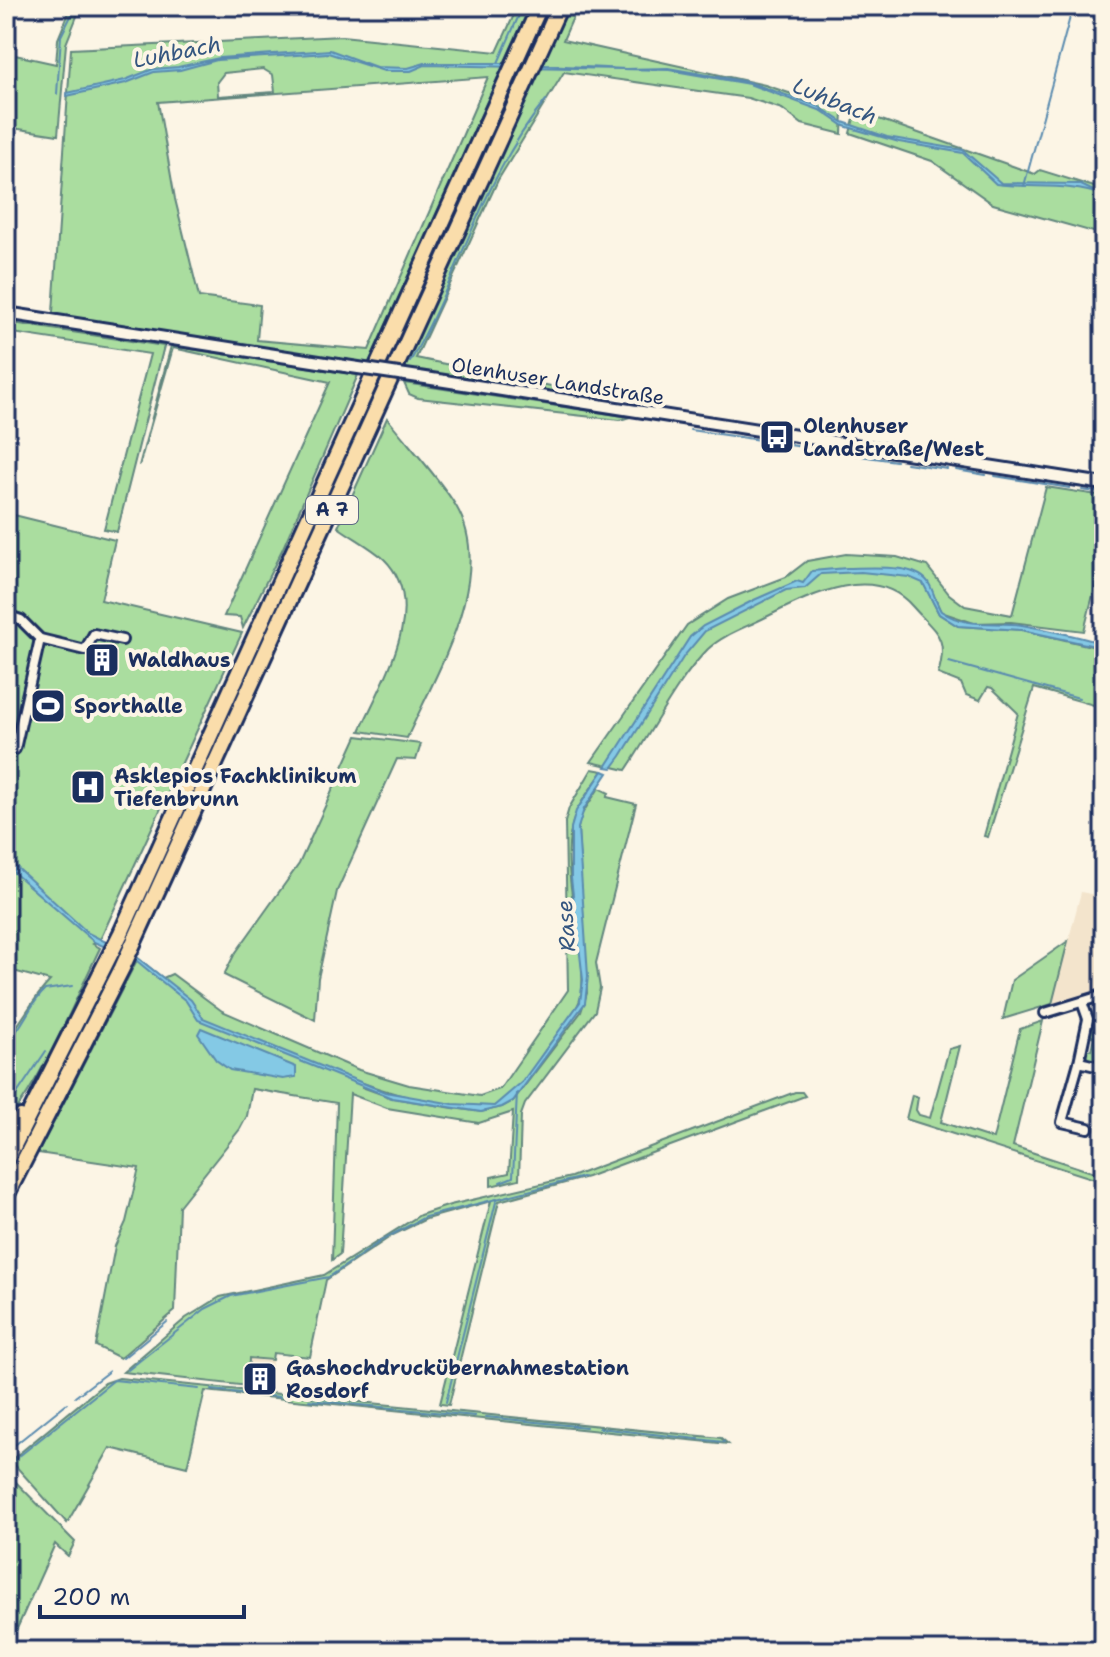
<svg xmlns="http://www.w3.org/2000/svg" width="1110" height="1657" font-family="'Shantell Sans',sans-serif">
<rect width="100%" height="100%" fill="#fcf5e5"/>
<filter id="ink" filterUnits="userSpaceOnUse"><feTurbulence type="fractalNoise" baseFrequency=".0125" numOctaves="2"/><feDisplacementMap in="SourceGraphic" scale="16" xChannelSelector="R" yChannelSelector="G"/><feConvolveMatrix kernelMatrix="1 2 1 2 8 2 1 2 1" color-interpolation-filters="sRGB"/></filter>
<g filter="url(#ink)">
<g fill="#f3e4cc">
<path d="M1081 892 1104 897V988L1052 1004Z"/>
<path d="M249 1357 272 1360 270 1388 248 1386Z"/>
</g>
<g fill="#aadd9f" stroke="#62867e" stroke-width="2" fill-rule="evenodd">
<path d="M61 6H81L66 44 58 135 6 127V53L56 64 58 39 70 10Z"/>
<path d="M518 6H530L368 365 56 317 53 312 71 49 342 36 497 52ZM263 69 273 75 275 92 218 96 217 82 224 73ZM488 77 369 350 257 340 260 305 199 297 175 199 158 102Z"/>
<path d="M569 6H578L563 40 765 85 843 111 842 134 802 124 782 109 748 98 564 72 498 180 416 358 556 387 554 394 403 370Z"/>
<path d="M856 111 1035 174 1040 170 1104 190V235L993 204 932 161 850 133Z"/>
<path d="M6 322 164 346 117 532 104 529 150 354 6 332Z"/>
<path d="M171 346 358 375 283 548 243 628 240 617 224 616 330 382 173 348 139 466Z"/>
<path d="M404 383 418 385 630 417 620 420 418 398 409 394Z"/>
<path d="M387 418C410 447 437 475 456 506 497 575 436 673 407 738L360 731C380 685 432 606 384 559 371 547 353 538 338 527Z"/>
<path d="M1046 487 1104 496V551L1084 631 1011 622 974 623 941 612 931 589 925 586 939 614 958 626 1022 630 1104 649V708L1034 688 988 837 984 836 1018 713 992 688 988 687 980 700 966 695 961 683 938 674C949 637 937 634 913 607 873 560 805 598 762 619 744 628 723 635 708 649 677 680 651 733 626 770L591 762 687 625 728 599 786 577 807 561 846 554 897 557 927 566 949 594 965 606 1012 615Z"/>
<path d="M6 513 115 540 101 600 242 633 100 940 93 944 100 948C72 1006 47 1071 6 1124V1040C23 1021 32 999 50 981L6 969Z"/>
<path d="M357 736 421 744 416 760 397 759 337 891 318 978 315 1020 224 975 234 955 299 864Z"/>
<path d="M592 769 603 771C594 785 582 798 576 813 555 863 586 936 582 989 581 1010 561 1030 548 1046 535 1065 521 1090 501 1103 477 1118 389 1093 363 1083L362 1087 392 1098 453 1108 481 1112 502 1107 513 1101 581 1012 587 993 578 828 580 817 599 788 609 793 607 797 636 804 596 963 600 988 595 1011 525 1104 521 1115 519 1179 491 1186V1177L509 1173 513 1112 479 1123 387 1108 350 1094 340 1254 332 1260 337 1103 252 1089 247 1116 240 1129 179 1206 175 1311 120 1358 96 1346 115 1246 126 1222 139 1168 38 1153 138 958 163 978 172 974 222 1011 359 1070 409 1085 480 1096 500 1089 568 990 565 822 569 808Z"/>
<path d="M1068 941 1052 1004 1003 1019 1012 980Z"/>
<path d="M1104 1002V1063L1089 1060 1085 1054 1086 1049 1091 1050 1094 1037 1090 1035 1099 1004Z"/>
<path d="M1043 1021 1013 1146 1104 1176V1182L906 1119 912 1095 918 1097 916 1110 919 1115 930 1118 949 1049 960 1046 941 1122 993 1139 1020 1029Z"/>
<path d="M795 1092H802L805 1096 587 1177 499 1201 449 1405 440 1404 491 1201 426 1219 393 1235 326 1280 310 1357 273 1353 272 1360 249 1358 248 1386 123 1372 186 1318 220 1297 324 1275 420 1215 450 1205 571 1177Z"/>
<path d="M119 1378 721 1438 728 1444 205 1391 187 1467 110 1448 67 1523 13 1463 10 1465V1461L105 1383Z"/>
<path d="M6 1472 75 1542 68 1556 55 1544 7 1651Z"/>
</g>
<g fill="#84c9e5" stroke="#5a8baf" stroke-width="2">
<path d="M330 50 376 67 408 68 425 63H504L626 69 668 68 748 82 818 106 843 122 887 137 963 150 1001 183 1079 184 1104 196C1068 182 1034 189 996 184L963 153 899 142 844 126 822 111 749 84 669 70 425 65 411 71H384L328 53 217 60 180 70 154 72 126 83 67 96V93L125 80 153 69 178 67 219 58Z"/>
<path d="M847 568C868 568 914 563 928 582 934 591 935 602 941 611 966 629 994 621 1022 625 1049 630 1078 636 1104 644V648L1022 630 958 626 939 614 923 583 909 577 861 572 821 574 805 588 786 590 705 631 684 656 621 756 612 768 606 767 690 637 703 626 754 600 797 581 803 583 812 571Z"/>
<path d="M603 771 608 773 584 809 578 828 588 976 585 1003 513 1101 502 1107 481 1112 392 1098 198 1020 186 1001 161 981 137 961 94 942 6 866V848L10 861 88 933 138 958 191 1000 203 1018 385 1092 453 1104 494 1106 522 1082 580 1002 583 980 571 878V828L576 811Z"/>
<path d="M201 1028 296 1067V1077L283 1079 230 1070 216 1060 198 1034Z"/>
</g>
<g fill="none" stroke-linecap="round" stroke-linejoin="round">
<g stroke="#5a8baf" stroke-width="2">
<path d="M498 63 523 6"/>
<path d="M57 94 61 36 76 6"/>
<path d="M1024 186 1073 6"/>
<path d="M410 362C459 277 483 176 546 100"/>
<path d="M690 430 767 441"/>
<path d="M776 443 823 450"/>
<path d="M832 452 896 461"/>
<path d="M906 463 947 469"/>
<path d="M956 470 986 475"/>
<path d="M995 476 1070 488"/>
<path d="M1082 490 1103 493"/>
<path d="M949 662 1079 698"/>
<path d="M6 1043C24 1027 28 1006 45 990L72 986"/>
<path d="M6 1110 46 1051"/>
<path d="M500 1182 513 1177 517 1093"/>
<path d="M123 1358 167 1322"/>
<path d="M128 1370 205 1309 231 1296 329 1277 384 1239 425 1217 583 1177"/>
<path d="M212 1390 241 1393"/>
<path d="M249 1394 263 1395"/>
<path d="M269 1396 280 1397"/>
<path d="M75 1397 109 1371"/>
<path d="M309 1400 475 1416"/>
<path d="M446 1402 497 1198"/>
<path d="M486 1417 586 1427"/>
<path d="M599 1428 724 1442"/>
<path d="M6 1452 67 1403"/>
<path d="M13 1461 114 1380 199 1389"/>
</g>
<defs>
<g id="minor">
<path d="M6 615 21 620 40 639 85 650 94 634 122 640"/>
<path d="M15 749 40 639"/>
<path d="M1082 1002 1088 1019 1079 1062 1104 1068"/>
<path d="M1045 1013 1104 995"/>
<path d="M1079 1062 1062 1122 1088 1128"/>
</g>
<g id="tertiary">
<path d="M6 313 345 366"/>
<path d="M419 377 1104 484"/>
</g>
<g id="motorway">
<path d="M6 1136 21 1117"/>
<path d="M6 1161 121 933 540 6"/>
<path d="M6 1196 122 968 560 6"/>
</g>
</defs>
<use href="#minor" stroke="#1b2f5e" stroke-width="14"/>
<use href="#tertiary" stroke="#1b2f5e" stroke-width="16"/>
<use href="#motorway" stroke="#1b2f5e" stroke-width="20"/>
<use href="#minor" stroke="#fcf5e5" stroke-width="8"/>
<use href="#tertiary" stroke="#fcf5e5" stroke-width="10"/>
<use href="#motorway" stroke="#faddab" stroke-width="14"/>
<defs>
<path id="tertiary-bridge" d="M345 366 419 377"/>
</defs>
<use href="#tertiary-bridge" stroke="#1b2f5e" stroke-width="16" stroke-linecap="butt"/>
<use href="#tertiary-bridge" stroke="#fcf5e5" stroke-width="10"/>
</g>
</g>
<defs>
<symbol id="bus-square" viewBox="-11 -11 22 22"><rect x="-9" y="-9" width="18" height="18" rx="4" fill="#1b2f5e" stroke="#fcf5e5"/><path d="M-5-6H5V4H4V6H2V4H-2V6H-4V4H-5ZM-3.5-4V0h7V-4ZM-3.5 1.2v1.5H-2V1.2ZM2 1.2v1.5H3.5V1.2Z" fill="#fff"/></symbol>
<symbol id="building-square" viewBox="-11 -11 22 22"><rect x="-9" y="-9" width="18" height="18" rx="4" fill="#1b2f5e" stroke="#fcf5e5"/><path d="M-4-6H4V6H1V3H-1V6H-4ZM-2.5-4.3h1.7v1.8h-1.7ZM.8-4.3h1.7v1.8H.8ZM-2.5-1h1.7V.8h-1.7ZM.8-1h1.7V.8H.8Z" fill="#fff"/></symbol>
<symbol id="stadium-square" viewBox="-11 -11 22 22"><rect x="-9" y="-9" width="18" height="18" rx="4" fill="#1b2f5e" stroke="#fcf5e5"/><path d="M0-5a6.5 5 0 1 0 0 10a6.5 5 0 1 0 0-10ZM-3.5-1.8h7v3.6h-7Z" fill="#fff"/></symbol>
<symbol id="hospital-square" viewBox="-11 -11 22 22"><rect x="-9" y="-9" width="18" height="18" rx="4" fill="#1b2f5e" stroke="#fcf5e5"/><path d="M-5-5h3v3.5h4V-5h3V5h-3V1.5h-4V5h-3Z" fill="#fff"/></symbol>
</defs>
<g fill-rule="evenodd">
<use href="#bus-square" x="757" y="417" width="40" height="40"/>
<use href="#building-square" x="82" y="640" width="40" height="40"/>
<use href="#stadium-square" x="28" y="686" width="40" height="40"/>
<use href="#hospital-square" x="68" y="767" width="40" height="40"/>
<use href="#building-square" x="240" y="1359" width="40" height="40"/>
</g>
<g text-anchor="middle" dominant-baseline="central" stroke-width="8" stroke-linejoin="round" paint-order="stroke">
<rect fill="#fcf5e5" stroke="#5e6a86" stroke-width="2" x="306" y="496" width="52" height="28" rx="6"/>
<g font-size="18" font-weight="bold" fill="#1b2f5e">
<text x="332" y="510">A 7</text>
</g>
<g font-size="20" fill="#1b2f5e" stroke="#fcf5e5">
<text transform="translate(558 381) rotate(9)">Olenhuser Landstraße</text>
</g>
<g font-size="20" font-weight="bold" fill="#1b2f5e" stroke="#fcf5e5" text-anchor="start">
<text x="803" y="426">Olenhuser<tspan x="803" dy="23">Landstraße/West</tspan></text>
<text x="128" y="660">Waldhaus</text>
<text x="74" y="706">Sporthalle</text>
<text x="114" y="776">Asklepios Fachklinikum<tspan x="114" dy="23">Tiefenbrunn</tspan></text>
<text x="286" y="1368">Gashochdruckübernahmestation<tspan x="286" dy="23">Rosdorf</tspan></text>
</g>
<g font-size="22" font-style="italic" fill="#355680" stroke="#fcf5e5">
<text transform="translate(177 52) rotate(-11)">Luhbach</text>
<text transform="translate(835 101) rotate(22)">Luhbach</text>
<text transform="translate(566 926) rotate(-94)">Rase</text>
</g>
</g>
<rect width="1110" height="1657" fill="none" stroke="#fcf5e5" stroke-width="32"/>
<rect x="16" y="16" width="1078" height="1625" fill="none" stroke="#1b2f5e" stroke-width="3" filter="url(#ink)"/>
<path d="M40 1605v12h204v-12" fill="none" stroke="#1b2f5e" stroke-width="4"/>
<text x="52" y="1605" font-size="24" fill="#1b2f5e" stroke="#fcf5e5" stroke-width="6" paint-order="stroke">200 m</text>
</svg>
